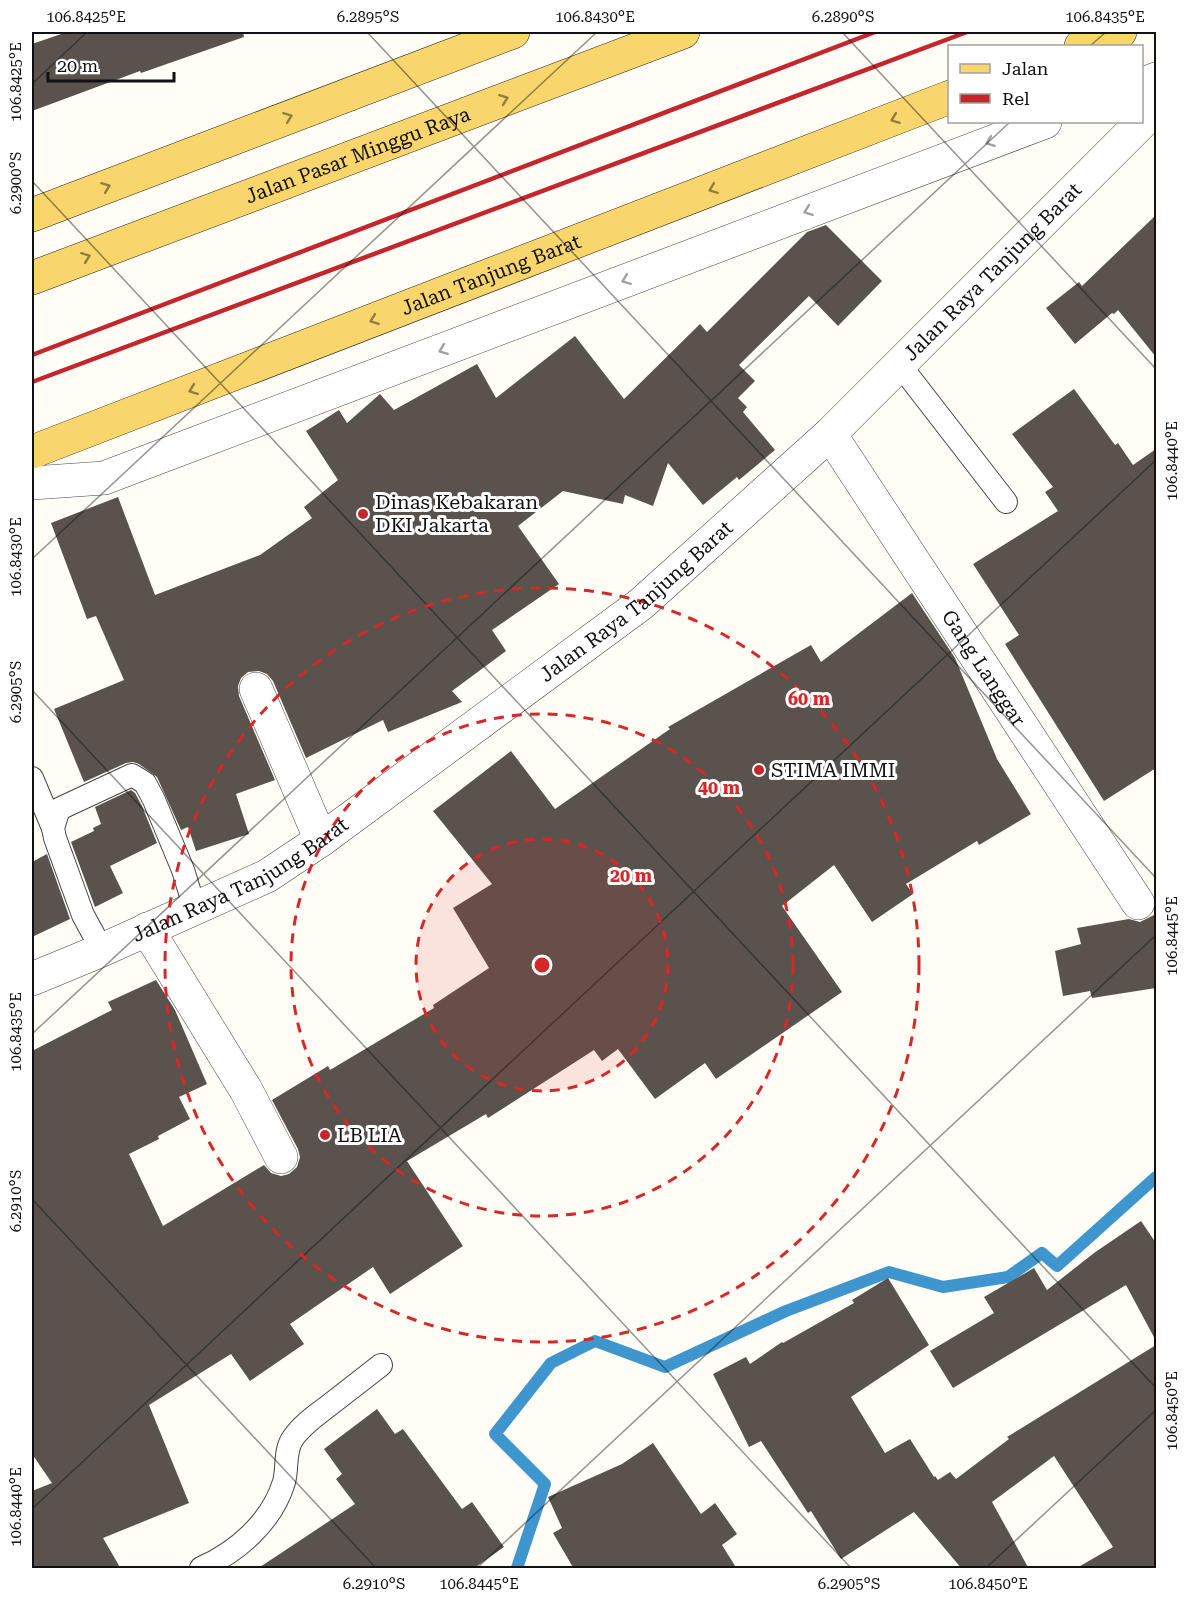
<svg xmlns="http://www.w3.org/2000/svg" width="1188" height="1600" font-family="'Roboto Serif',serif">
<rect width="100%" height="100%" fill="#fffdf5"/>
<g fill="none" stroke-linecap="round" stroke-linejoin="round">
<path stroke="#3f96cf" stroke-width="12" d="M517 1568 545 1484 495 1434 551 1363 595 1341 665 1367 786 1311 889 1272 943 1287 1008 1277 1042 1253 1057 1266 1156 1177"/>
</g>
<g fill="#5a524d">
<path d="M67 32H243L244 37 141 73 140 71 32 111V44Z"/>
<path d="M1156 215V357L1118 310 1114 314 1112 313 1075 344 1046 308 1079 282 1082 286Z"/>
<path d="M826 225 882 281 838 326 809 296 739 365 755 381 738 398 747 407 743 412 775 450 739 480 737 477 703 505 668 463 653 506 625 495 623 504 563 491 518 526 559 584 492 630 506 651 452 691 462 702 388 732 383 720 306 758 273 681 267 674 259 671 248 672 241 678 238 686 239 696 275 780 236 794 249 834 196 851 188 827 181 830 157 777 139 764 133 762 126 763 84 782 54 709 124 680 96 616 87 619 51 523 118 497 155 595 260 555 312 518 304 507 338 480 306 431 339 410 347 423 380 394 394 410 477 364 496 398 575 336 624 399 700 324 707 332 807 232Z"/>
<path d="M1074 389 1115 445 1118 443 1133 465 1156 449V768L1104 801 1005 644 1019 635 973 564 1058 511 1045 492 1053 487 1012 434Z"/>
<path d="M912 593 955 658 997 759 1031 814 979 845 977 841 906 884 913 894 872 922 834 865 782 906 842 992 716 1079 705 1063 655 1099 618 1049 602 1061 594 1050 488 1118 486 1114 407 1161 463 1246 390 1294 373 1267 290 1324 304 1344 250 1381 231 1354 149 1405 189 1503 103 1538 121 1569H32V1491L52 1483 32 1454V1051L112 1010 108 1002 156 980 175 1010 207 1084 179 1097 190 1119 158 1136 159 1139 129 1154 163 1226 264 1165 271 1173 281 1176 289 1174 297 1167 300 1157 298 1149 272 1100 328 1066 330 1070 434 1008 433 1005 489 968 453 908 492 884 433 811 511 751 555 809 670 729 668 727 811 645 821 662Z"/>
<path d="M131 790 135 793 142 806 157 843 110 866 123 893 95 907 71 842 94 831 93 828 101 824 95 807Z"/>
<path d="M47 854 70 919 32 937V862Z"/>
<path d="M1156 914V988L1092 998 1090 991 1063 996 1055 951 1081 944 1077 928 1129 919 1140 922Z"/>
<path d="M1141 1221 1156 1243V1341L1126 1285 953 1388 930 1351 994 1313 984 1297 1034 1268 1047 1290 1094 1253Z"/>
<path d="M888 1278 929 1345 851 1397 885 1453 910 1439 934 1477 935 1476 938 1480 950 1472 956 1479 1009 1439 1007 1437 1156 1345V1569H1075L1113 1547 1054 1456 992 1502 1029 1569H962L914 1512 841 1559 811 1511 808 1513 761 1441 749 1447 713 1374 746 1357 750 1364 782 1342 783 1343 854 1303 852 1300Z"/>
<path d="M377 1409 395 1434 403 1429 462 1509 472 1502 504 1547 473 1569H257L355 1504 336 1479 342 1474 324 1449Z"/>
<path d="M653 1443 701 1514 715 1503 737 1534 722 1545 737 1569H574L553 1533 562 1528 548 1497 622 1464Z"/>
</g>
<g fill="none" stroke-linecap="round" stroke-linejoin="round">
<defs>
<g id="service">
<path d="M900 365 1006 502"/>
<path d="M32 778 53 828"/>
<path d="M102 950 83 915 55 838 53 828 59 809 132 775 145 783 154 800 183 870 195 909"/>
<path d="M201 1568C237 1552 272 1522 284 1482 288 1467 284 1451 293 1438 302 1425 315 1416 327 1407 345 1393 363 1379 381 1365"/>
</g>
<g id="minor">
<path d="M1142 85 1156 79"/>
<path id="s1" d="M830 434 1138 903"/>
<path d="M32 483 104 478 1045 122"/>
<path d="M256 689 321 840"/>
<path d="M147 929 246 1090 281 1157"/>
<path id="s2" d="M32 979 102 950 267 876 321 840 641 604 830 434 1156 108"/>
</g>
<g id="primary">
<path d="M1081 46 1120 32"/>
<path d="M32 215 513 32"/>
<path id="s3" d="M32 278 683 32"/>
<path id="s4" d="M32 452 950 97"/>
</g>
</defs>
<use href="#service" stroke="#444" stroke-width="24"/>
<use href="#minor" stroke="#444" stroke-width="34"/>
<use href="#primary" stroke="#222" stroke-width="34"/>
<use href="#service" stroke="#fff" stroke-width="22"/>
<use href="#minor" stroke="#fff" stroke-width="33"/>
<use href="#primary" stroke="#f9d66b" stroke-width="33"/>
<g stroke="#c4262e" stroke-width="4.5">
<path d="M32 355 875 32"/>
<path d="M32 382 967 32"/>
</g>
</g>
<defs><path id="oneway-chevron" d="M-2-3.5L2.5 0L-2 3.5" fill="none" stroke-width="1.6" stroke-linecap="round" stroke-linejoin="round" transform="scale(1.5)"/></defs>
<g stroke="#917d42">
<use href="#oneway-chevron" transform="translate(504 99) rotate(-21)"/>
<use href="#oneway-chevron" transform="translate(288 117) rotate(-21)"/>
<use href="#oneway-chevron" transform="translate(895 119) rotate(159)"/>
<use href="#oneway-chevron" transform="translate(106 187) rotate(-21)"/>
<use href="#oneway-chevron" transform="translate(713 189) rotate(159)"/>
<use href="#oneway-chevron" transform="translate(86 257) rotate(-21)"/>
<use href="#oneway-chevron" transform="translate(374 320) rotate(159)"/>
<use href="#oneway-chevron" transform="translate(193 390) rotate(159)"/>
</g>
<g stroke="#a0a0a0">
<use href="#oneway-chevron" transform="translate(990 142) rotate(159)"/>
<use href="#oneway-chevron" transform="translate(808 211) rotate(159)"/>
<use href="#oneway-chevron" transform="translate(626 280) rotate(159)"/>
<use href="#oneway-chevron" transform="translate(443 350) rotate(159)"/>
</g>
<path fill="none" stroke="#111" stroke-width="1.5" stroke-opacity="0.45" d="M367 32 1156 878M842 32 1156 369M1090 46 1106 32M32 84 87 32M32 181 1156 1388M32 559 597 32M32 690 851 1568M32 1034 1010 122M32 1199 376 1568M32 1509 1156 460M477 1568 1156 935M986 1568 1156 1410"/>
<circle cx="542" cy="965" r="126" fill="#d62828" fill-opacity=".12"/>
<g fill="none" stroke="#d62828" stroke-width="3" stroke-dasharray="10 8">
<circle cx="542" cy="965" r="126"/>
<circle cx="542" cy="965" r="251"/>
<circle cx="542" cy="965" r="377"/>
</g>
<g fill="#c4262e" stroke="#fff" stroke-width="2">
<circle cx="363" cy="514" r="6"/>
<circle cx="759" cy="770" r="6"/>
<circle cx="325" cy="1135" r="6"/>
</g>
<g text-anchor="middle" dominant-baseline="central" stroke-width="6" stroke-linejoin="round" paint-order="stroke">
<g font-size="20" fill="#111" stroke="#fff">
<text stroke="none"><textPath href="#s3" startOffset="348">Jalan Pasar Minggu Raya</textPath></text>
<text stroke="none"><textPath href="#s2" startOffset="1203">Jalan Raya Tanjung Barat</textPath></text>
<text stroke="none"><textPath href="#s4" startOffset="492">Jalan Tanjung Barat</textPath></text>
<text stroke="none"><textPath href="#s2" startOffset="717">Jalan Raya Tanjung Barat</textPath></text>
<text stroke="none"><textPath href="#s1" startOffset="280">Gang Langgar</textPath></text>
<text stroke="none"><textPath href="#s2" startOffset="231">Jalan Raya Tanjung Barat</textPath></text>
</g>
<g font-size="20" fill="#111" stroke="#fff" text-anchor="start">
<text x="375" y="502">Dinas Kebakaran<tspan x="375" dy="23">DKI Jakarta</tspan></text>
<text x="771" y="770">STIMA IMMI</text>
<text x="337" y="1135">LB LIA</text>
</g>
</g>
<circle cx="542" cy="965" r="9" fill="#d62828" stroke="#fff" stroke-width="3"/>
<g font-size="18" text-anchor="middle" font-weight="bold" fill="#d62828" stroke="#fff" stroke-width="6" stroke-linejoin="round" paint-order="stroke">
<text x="809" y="705">60 m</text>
<text x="719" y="794">40 m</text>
<text x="631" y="882">20 m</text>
</g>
<rect width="1188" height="1600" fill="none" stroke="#ffffff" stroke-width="66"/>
<rect x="948" y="45" width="195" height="78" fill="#ffffff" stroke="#a0a0a0" stroke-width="1.5"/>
<rect x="960" y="64" width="30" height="9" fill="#f9d66b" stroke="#a0a0a0" stroke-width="1.5"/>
<text x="1002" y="75" font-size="18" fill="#111111">Jalan</text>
<rect x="960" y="94" width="30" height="9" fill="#c4262e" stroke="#a0a0a0" stroke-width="1.5"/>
<text x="1002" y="105" font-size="18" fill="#111111">Rel</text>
<path d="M48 72v9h126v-9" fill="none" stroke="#111111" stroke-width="3"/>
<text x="57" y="72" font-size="18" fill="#111111" stroke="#ffffff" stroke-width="4.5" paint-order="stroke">20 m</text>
<rect x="33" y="33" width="1122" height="1534" fill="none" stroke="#111" stroke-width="2"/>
<g font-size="15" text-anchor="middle" fill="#111">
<text x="86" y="22">106.8425°E</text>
<text x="368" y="22">6.2895°S</text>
<text x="595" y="22">106.8430°E</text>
<text x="843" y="22">6.2890°S</text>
<text x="1105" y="22">106.8435°E</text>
<text transform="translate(16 82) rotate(-90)" y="5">106.8425°E</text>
<text transform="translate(16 183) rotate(-90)" y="5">6.2900°S</text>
<text transform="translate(1172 461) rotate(-90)" y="5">106.8440°E</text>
<text transform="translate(16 557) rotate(-90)" y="5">106.8430°E</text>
<text transform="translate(16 692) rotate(-90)" y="5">6.2905°S</text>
<text transform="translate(1172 936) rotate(-90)" y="5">106.8445°E</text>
<text transform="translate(16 1032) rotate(-90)" y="5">106.8435°E</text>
<text transform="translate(16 1201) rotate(-90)" y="5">6.2910°S</text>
<text transform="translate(1172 1411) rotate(-90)" y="5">106.8450°E</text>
<text transform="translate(16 1507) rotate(-90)" y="5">106.8440°E</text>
<text x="374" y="1589">6.2910°S</text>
<text x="479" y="1589">106.8445°E</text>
<text x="849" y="1589">6.2905°S</text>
<text x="988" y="1589">106.8450°E</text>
</g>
</svg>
